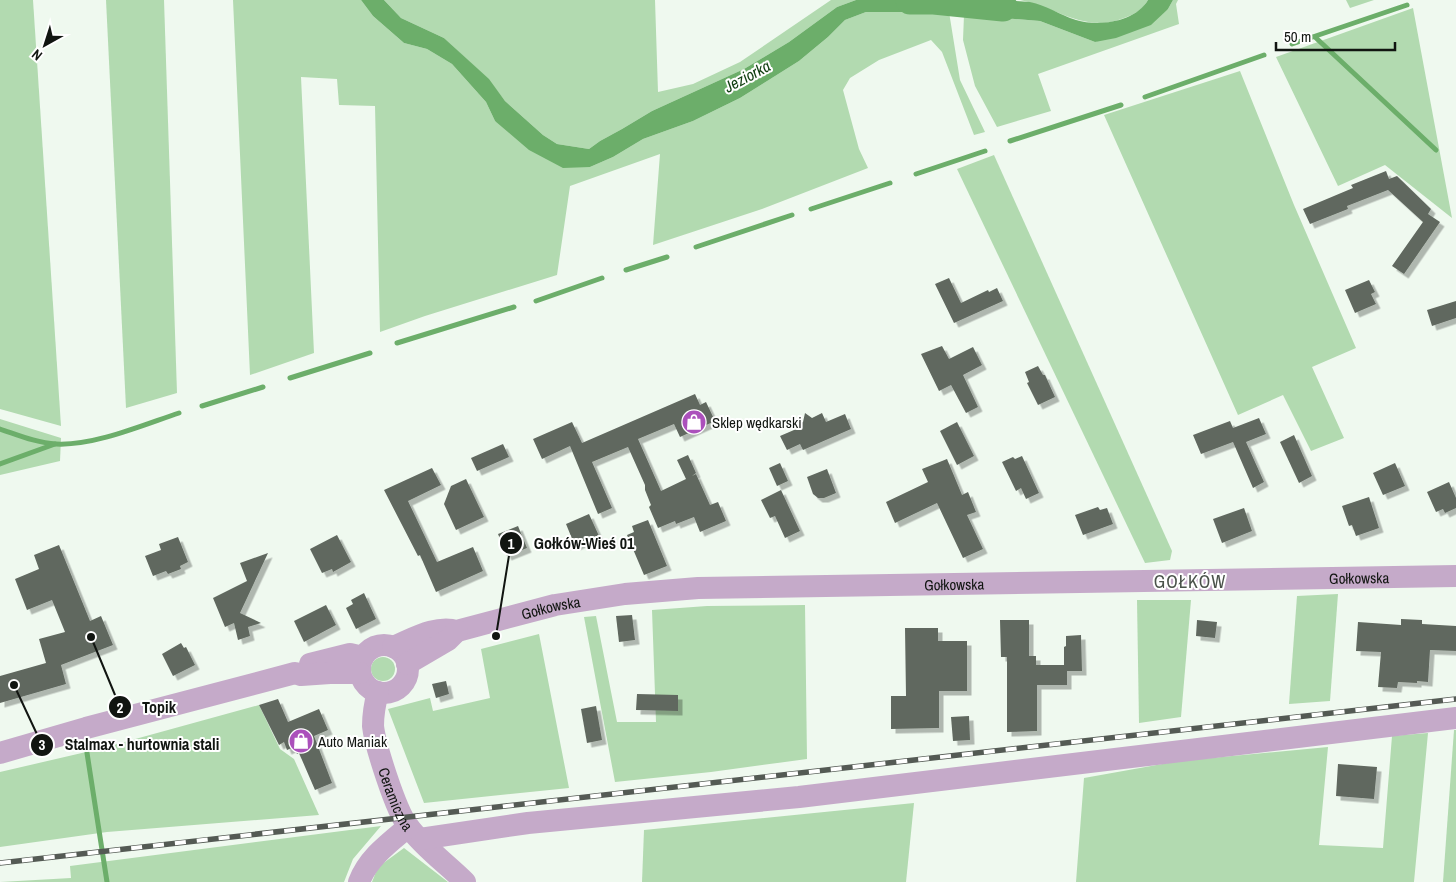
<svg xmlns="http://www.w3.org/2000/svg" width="1456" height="882" font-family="'Archivo Narrow',sans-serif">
<defs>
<filter id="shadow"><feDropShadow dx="4.5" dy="4.5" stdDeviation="0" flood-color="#0004"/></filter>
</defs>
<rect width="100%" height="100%" fill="#eff9ef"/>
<g fill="#b2dab0">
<path d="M0 0H33L61 426 0 409Z"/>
<path d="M106 0H164L177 393 126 408Z"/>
<path d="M233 0H361L373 16 404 43 427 49 452 64 486 102 495 121 590 167 613 157 643 139 693 121 740 98 799 61 828 37 845 20 866 12H949L960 80 985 132 974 135 942 52 931 40 879 60 850 78 843 90 859 149 868 168 762 209 653 245 660 154 570 186 557 275 425 316 380 332 375 106 339 105 337 79 301 77 314 353 250 375Z"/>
<path d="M384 0H655L658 92 693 84 740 62 831 0H856L837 7 789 42 744 69 652 111 622 129 600 141 589 149 557 144 543 135 505 101 488 79 444 38 401 18Z"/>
<path d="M1020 0H1148C1142 10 1135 14 1124 18 1086 34 1056 7 1020 0Z"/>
<path d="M1173 0H1178L1176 4 1179 24 1038 74 1051 111 997 127 975 86 963 40 964 15 1040 21 1095 42 1168 9Z"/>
<path d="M1346 0H1374L1350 8Z"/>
<path d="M1413 8 1452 218 1385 165 1338 186 1276 57Z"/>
<path d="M1240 71 1294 205 1356 348 1312 367 1344 438 1311 451 1283 395 1238 415 1104 115Z"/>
<path d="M994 155 1172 551 1170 560 1145 563 957 169Z"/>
<path d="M0 419 61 438 60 461 0 475Z"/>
<path d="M1338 594 1330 701 1289 704 1297 596Z"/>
<path d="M1137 600H1191L1181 717 1139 723Z"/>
<path d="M805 605 807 759 711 772 615 782 584 617 596 616 617 722H656L652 610 707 606Z"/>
<path d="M539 634 569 788 424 803 388 709 430 698 433 711 490 698 481 649Z"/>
<circle cx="383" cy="669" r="12"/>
<path d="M259 705 280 749 294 759 319 815 107 832 0 847V772L99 749Z"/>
<path d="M1454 730H1456V882H1443Z"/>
<path d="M1428 733 1414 882H1076L1084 778 1179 761 1328 747 1319 845 1383 848 1392 736Z"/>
<path d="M914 803 906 882H642L644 830Z"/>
<path d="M381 826 353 859 344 882H0L71 878 70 866Z"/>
<path d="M404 848 448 882H372L378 867Z"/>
</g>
<g fill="#6cae6a">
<path d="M361 0H384L401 18 444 38 489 79 505 101 543 135 557 144 589 149 600 141 622 129 652 111 744 69 789 42 837 7 856 0H950L949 12H866L845 20 828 37 799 61 740 98 693 121 643 139 613 157 590 167 563 168 529 150 495 121 486 102 452 64 427 49 404 43 373 16Z"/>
<path d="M965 0C986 0 1009 0 1030 2 1046 5 1060 15 1076 20 1099 27 1135 22 1148 0H1173L1168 9 1151 25 1116 38 1095 42 1040 21 964 15Z"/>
</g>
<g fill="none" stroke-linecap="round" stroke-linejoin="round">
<g stroke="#6cae6a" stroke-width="5">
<path d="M1315 37 1436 150"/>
<path d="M1292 44 1407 5"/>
<path d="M1145 97 1264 55"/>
<path d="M1010 141 1121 105"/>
<path d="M916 174 985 151"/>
<path d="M811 209 890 183"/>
<path d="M696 247 792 215"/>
<path d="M626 270 667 257"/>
<path d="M536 301 602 278"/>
<path d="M397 343 514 307"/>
<path d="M290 378 370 353"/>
<path d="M202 406 263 387"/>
<path d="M0 429C18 435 37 443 56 444 94 446 143 425 179 413"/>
<path d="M0 464 55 444"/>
<path d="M87 753 107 882"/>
</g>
<path stroke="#6cae6a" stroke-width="29" d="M910 0H934L1003 7"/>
</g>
<g fill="#60685f" filter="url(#shadow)">
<path d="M1386 171 1389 179 1397 176 1431 209 1428 214 1440 222 1404 274 1392 266 1423 222 1388 190 1347 206 1348 209 1310 224 1303 209 1353 188 1351 185Z"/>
<path d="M949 278 961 303 988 290 989 292 997 288 1003 301 954 323 935 284Z"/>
<path d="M1369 280 1375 292 1371 294 1376 304 1355 313 1345 290Z"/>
<path d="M1456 301V318L1432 326 1427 310Z"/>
<path d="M942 346 949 359 973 347 982 365 963 375 978 407 966 413 951 385 939 391 921 354Z"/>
<path d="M1038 366 1043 375H1045L1055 397 1038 405 1027 383 1029 382 1025 372Z"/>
<path d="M695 394 700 405 706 402 715 421 680 437 674 424 638 439 661 491 686 479 677 460 688 455 696 473 692 476 696 474 710 505 718 502 726 521 700 532 694 517 676 524 675 521 658 528 649 507 651 505 645 490V485L628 447 592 462 612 508 598 514 570 446 542 459 533 439 572 422 582 443Z"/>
<path d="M805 413 812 418 822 413 826 422 845 414 851 429 803 450 800 444 787 450 780 436 794 430 792 427 803 422Z"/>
<path d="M1259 418 1266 434 1246 442 1264 482 1253 488 1233 442 1201 454 1193 435 1230 421 1233 428Z"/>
<path d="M957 422 974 456 957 465 940 431Z"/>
<path d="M1294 435 1312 476 1299 483 1280 442Z"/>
<path d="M503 444 509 457 477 471 471 458Z"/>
<path d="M1022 456 1039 493 1026 499 1021 488 1016 491 1002 462 1013 457 1015 459Z"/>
<path d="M947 459 962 495 968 492 976 512 967 515 983 549 963 558 937 503 895 523 886 502 928 482 922 469Z"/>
<path d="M780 463 788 481 777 486 769 468Z"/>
<path d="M1395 463 1405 486 1383 495 1373 473Z"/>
<path d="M432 468 441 485 408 501 437 562 473 547 483 571 436 592 420 555 418 556 384 490Z"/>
<path d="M827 469 836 493 824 498H818L813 494 807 477Z"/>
<path d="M466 479 484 517 456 530 444 504 451 486Z"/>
<path d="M1449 482 1456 498V508L1445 513 1443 509 1436 512 1427 492Z"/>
<path d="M781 490 800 531 785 538 775 516 770 518 761 500Z"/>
<path d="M1369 497 1379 528 1356 536 1352 525 1349 526 1342 506Z"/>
<path d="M1098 507 1100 510 1107 508 1113 524 1083 535 1075 515Z"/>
<path d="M1244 508 1252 531 1222 543 1213 519Z"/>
<path d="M589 514 599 536 575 546 566 524Z"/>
<path d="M648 520 667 566 644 575 627 535 634 532 632 526Z"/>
<path d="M518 526 527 548 507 556 498 534Z"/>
<path d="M337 535 351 562 333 572 332 569 322 573 310 549Z"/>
<path d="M178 537 188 562 180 566 181 569 168 574 166 571 153 576 145 556 161 550 159 544Z"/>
<path d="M59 545 90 621 101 616 113 645 61 665 66 684 0 703V676L46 663 39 639 65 632 52 600 27 610 15 579 39 569 34 555Z"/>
<path d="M268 553 240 613 261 623 248 627 250 636 238 640 234 623 225 627 213 598 247 581 240 563Z"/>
<path d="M364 593 376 619 356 629 346 608 353 604 351 600Z"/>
<path d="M326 605 336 625 304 642 294 621Z"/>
<path d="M632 615 635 640 619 642 616 616Z"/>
<path d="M1401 619 1422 620V624L1456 626V651L1430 650 1428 682 1417 681V683L1398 682 1397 688 1378 687 1381 652 1356 651 1358 622 1401 625Z"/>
<path d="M1000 620H1029V656H1036V665H1064V647L1066 646V636L1081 635 1082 671H1067V685H1037V731L1007 732V657H1001Z"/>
<path d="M1197 620 1217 622 1215 638 1196 636Z"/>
<path d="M905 628H938V641H967V691H939V728L891 729V696H906Z"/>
<path d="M181 643 184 648 186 647 195 665 173 676 162 654Z"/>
<path d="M446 681 449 694 436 698 432 684Z"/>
<path d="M637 694 678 695V711L636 710Z"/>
<path d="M278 699 288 722 319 709 328 730 314 736 332 783 315 790 299 753 297 754 294 747 287 750 284 742 279 745 259 705Z"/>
<path d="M596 706 602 740 587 743 581 709Z"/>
<path d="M969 716 970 740 953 741 951 717Z"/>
<path d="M1338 764 1377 767 1374 799 1336 796Z"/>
</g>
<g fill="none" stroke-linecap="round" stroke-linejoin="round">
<g stroke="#c5aac9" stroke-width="22">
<circle cx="384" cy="669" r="24"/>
<path id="s1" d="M393 647C413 639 435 625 457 631L555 605 625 594 698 588 1456 576"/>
<path d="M310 664 350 654 363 657"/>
<path d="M407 664 448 640 457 631"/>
<path id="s2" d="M378 692C375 703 373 714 373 726 375 745 396 811 408 826 423 847 447 864 465 882"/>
<path d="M0 753 86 728 295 673 301 675 330 673H360"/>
<path d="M420 839 528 823 799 797 1456 718"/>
<path d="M359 882C368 858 389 843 408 827"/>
</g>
<defs>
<path id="rail" d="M0 863 1456 699"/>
</defs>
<use href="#rail" stroke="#545a54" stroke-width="5.5"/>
<use href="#rail" stroke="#fff" stroke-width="4" stroke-dasharray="11" stroke-linecap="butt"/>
</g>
<defs>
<symbol id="shop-disc" viewBox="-11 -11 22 22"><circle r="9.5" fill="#ab50bb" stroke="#fff"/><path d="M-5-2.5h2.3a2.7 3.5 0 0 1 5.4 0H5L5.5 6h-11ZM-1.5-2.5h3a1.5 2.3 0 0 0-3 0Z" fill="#fff"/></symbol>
</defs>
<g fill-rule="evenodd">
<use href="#shop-disc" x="680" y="408" width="28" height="28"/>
<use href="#shop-disc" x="287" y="727" width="28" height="28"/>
</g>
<g text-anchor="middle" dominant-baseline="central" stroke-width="4" stroke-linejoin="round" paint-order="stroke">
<g font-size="15" fill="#111511" stroke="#fff" text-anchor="start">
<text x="712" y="422">Sklep wędkarski</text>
<text x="318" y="741">Auto Maniak</text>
</g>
<g font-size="15" fill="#111511" stroke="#fff">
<text stroke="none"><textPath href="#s1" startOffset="974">Gołkowska</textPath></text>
<text stroke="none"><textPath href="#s1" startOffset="569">Gołkowska</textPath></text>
<text stroke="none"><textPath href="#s1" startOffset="164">Gołkowska</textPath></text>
<text stroke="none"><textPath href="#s2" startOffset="111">Ceramiczna</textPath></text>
</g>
<g font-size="16" font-style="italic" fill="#134114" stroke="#fff">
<text transform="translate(747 76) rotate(-28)">Jeziorka</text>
</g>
<g font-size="18" letter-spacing="1" fill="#4a524a" stroke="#fff">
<text x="1190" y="581">GOŁKÓW</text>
</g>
</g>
<path fill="none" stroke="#111511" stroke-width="2" d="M496 636L511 543M91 637L120 707M14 685L42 745"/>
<g fill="#111511" stroke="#fff" stroke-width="2">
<circle cx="496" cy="636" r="5"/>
<circle cx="91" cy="637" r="5"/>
<circle cx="14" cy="685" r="5"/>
<circle cx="511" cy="543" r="12"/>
<circle cx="120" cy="707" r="12"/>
<circle cx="42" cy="745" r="12"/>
</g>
<g font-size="15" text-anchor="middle" font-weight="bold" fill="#fff">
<text x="511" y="549">1</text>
<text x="120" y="713">2</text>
<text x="42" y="750">3</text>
</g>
<g font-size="16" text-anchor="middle" font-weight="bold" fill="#111511" stroke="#fff" stroke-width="4" stroke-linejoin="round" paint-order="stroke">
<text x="584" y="549">Gołków-Wieś 01</text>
<text x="159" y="713">Topik</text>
<text x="142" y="750">Stalmax - hurtownia stali</text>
</g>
<g transform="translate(45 45) rotate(219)" stroke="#ffffff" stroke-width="4" paint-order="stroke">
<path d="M0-4L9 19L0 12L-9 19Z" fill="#111511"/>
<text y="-8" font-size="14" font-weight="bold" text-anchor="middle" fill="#111511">N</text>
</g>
<path d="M1276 42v8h119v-8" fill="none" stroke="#111511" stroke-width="2.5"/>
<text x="1284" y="42" font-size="15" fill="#111511" stroke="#ffffff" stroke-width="4" paint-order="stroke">50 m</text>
</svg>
